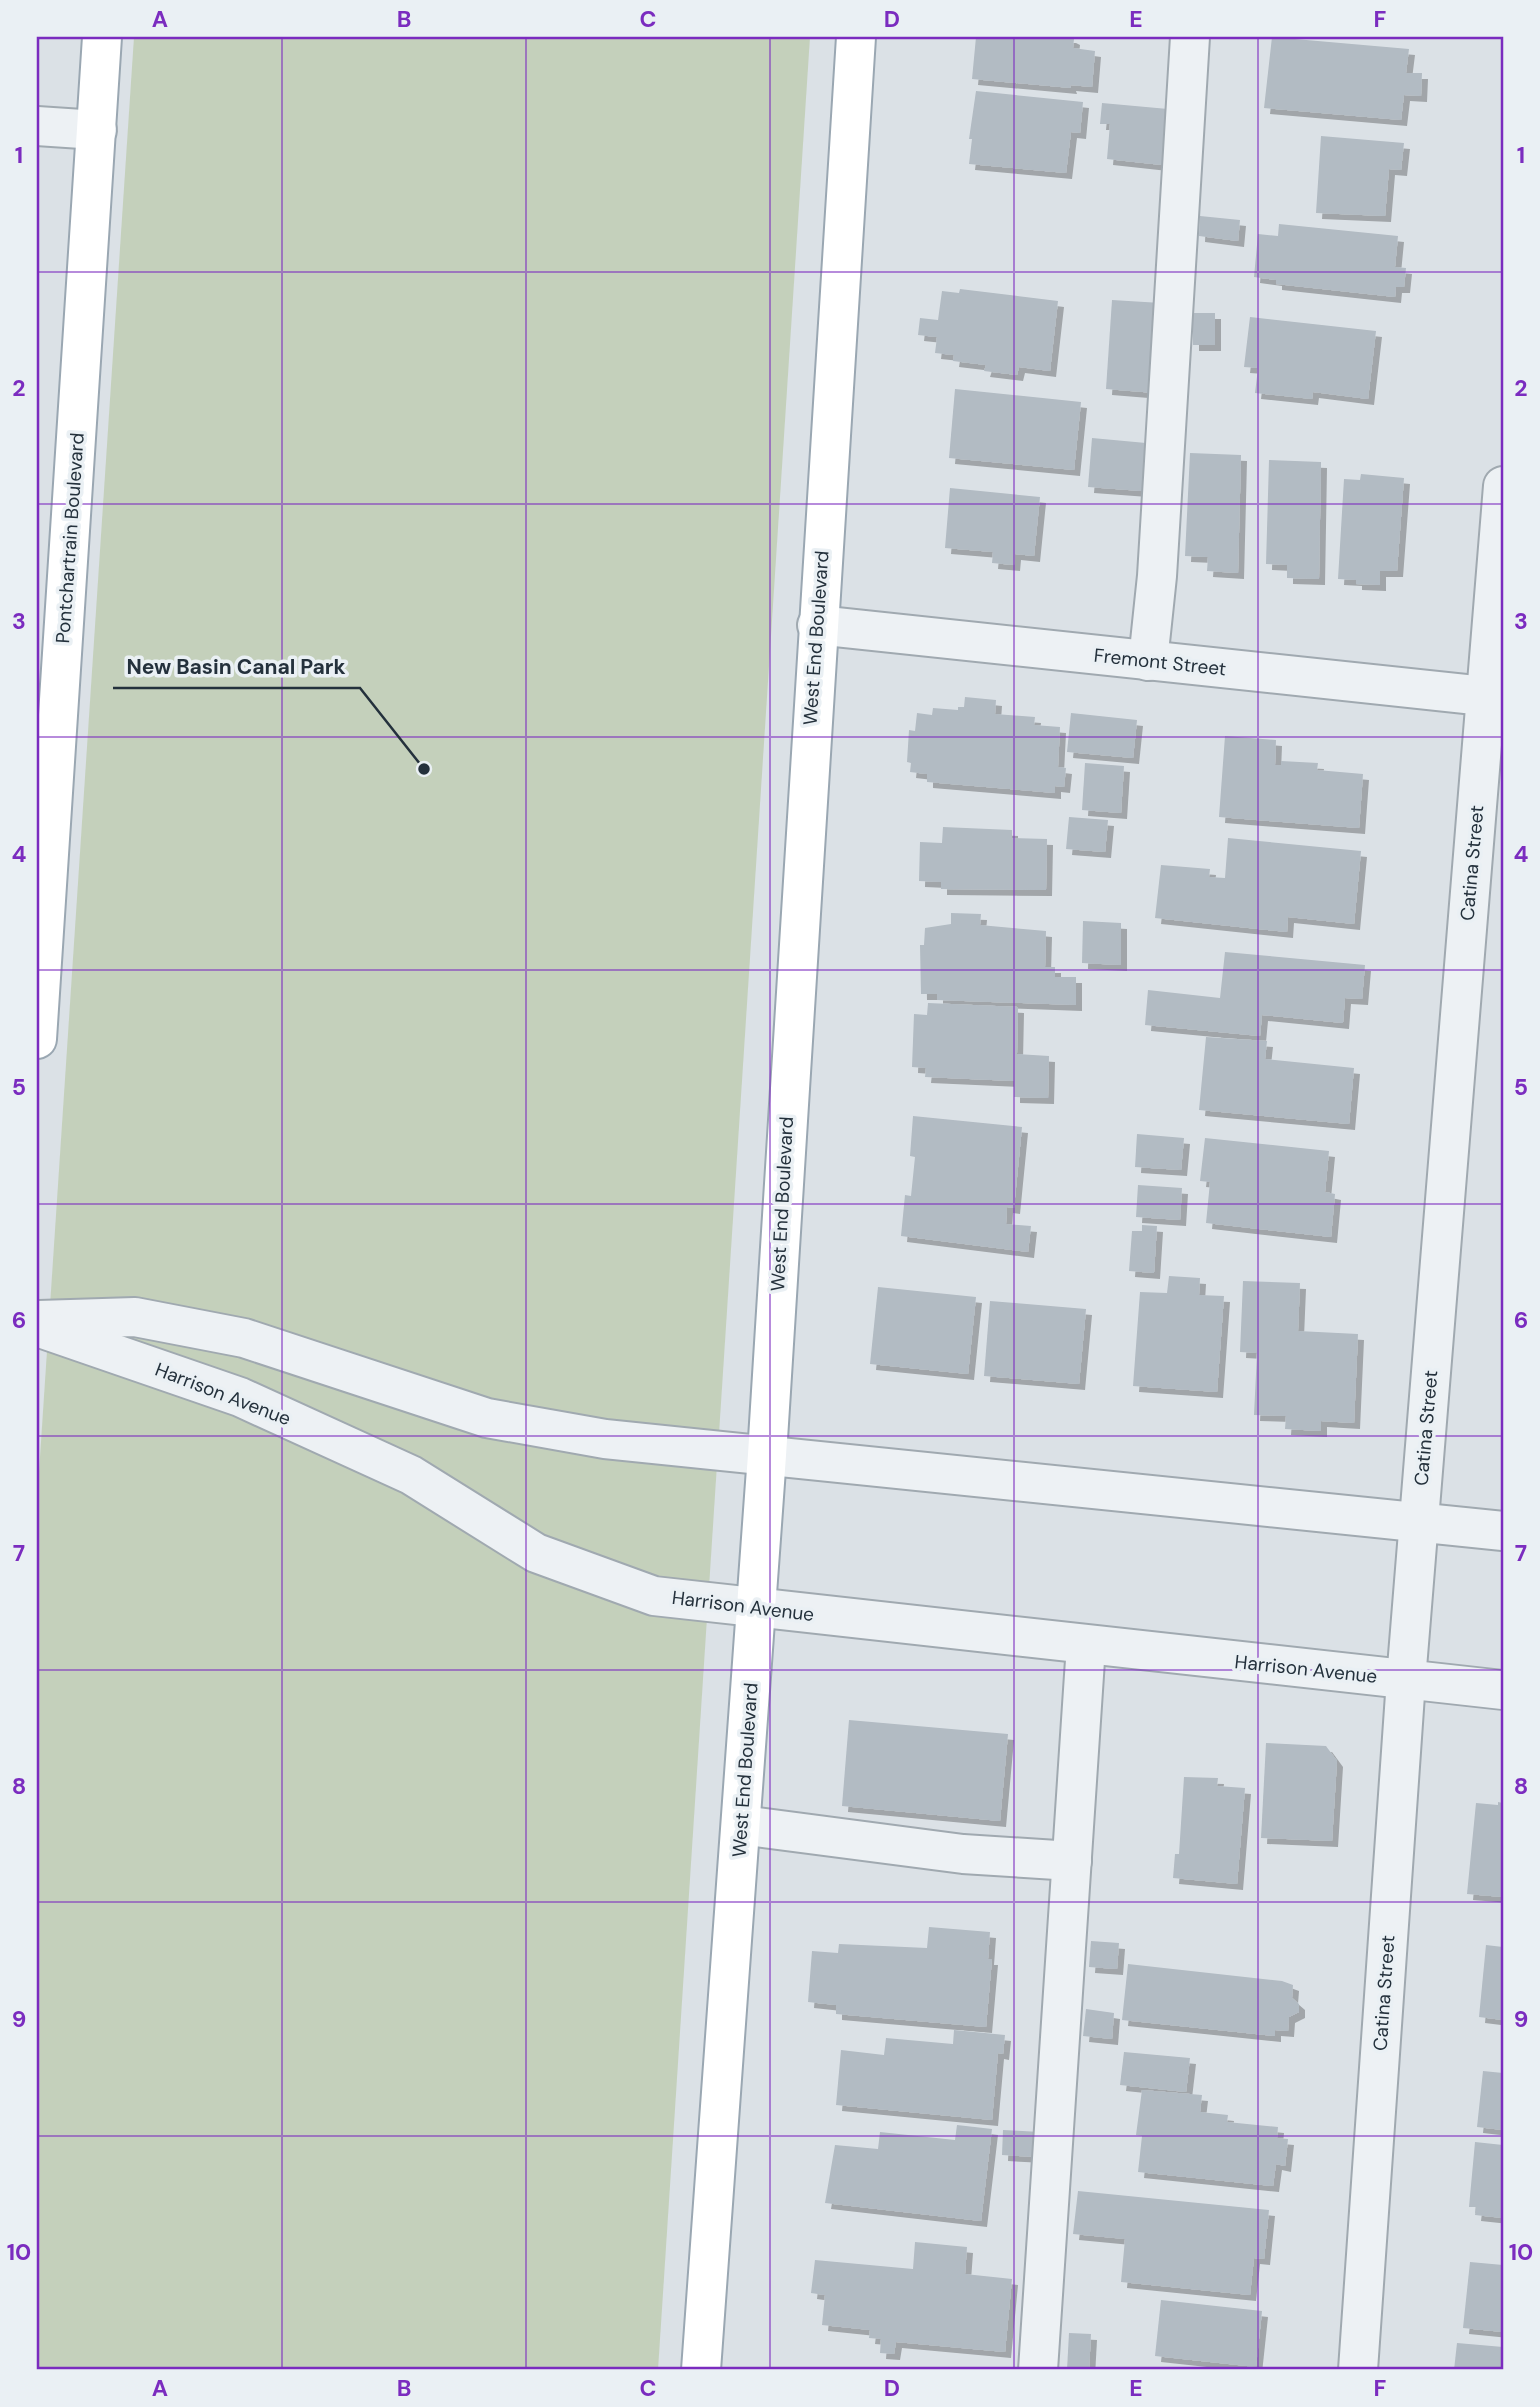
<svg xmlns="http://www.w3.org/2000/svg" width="1540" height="2407" font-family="'DM Sans',sans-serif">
<defs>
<filter id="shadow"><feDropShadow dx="6" dy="6" stdDeviation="0" flood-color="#0004"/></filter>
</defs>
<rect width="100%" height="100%" fill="#dbe1e6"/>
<path fill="#c4d0bb" d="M134 37H810L658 2370H37V1502Z"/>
<g fill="#b2bbc3" filter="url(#shadow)">
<path d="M976 37H1070L1074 39 1073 48 1095 51 1092 87 1070 85 1071 88 972 79Z"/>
<path d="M1272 37 1409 49 1406 73H1422L1421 96 1404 95 1401 120 1264 108Z"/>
<path d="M976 91 1083 102 1080 133 1071 132 1066 173 969 164 972 139H969Z"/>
<path d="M1102 103 1168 109 1162 165 1107 159 1110 124H1100Z"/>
<path d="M1321 136 1404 143 1401 170 1389 169 1385 216 1316 213Z"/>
<path d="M1200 216 1240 220 1238 241 1199 236Z"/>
<path d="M1279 224 1398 236 1395 267 1406 268 1404 287H1396L1395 297 1276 284V280L1254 277 1258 234 1278 236Z"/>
<path d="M960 289 1058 301 1050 371 1019 367 1017 375 984 371 986 365 953 361 954 355 935 353 937 337 918 335 920 318 938 320 942 291 959 293Z"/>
<path d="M1112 300 1161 303 1155 393 1106 389Z"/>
<rect x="1193" y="313" width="22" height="32"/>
<path d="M1250 317 1376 331 1368 399 1313 392 1312 399 1255 393 1258 368 1244 367Z"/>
<path d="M955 389 1081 402 1074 470 949 458Z"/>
<path d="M1092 438 1146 443 1142 491 1088 487Z"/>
<path d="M1190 453 1241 455 1238 573 1207 571 1208 557 1185 556Z"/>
<path d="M1269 460 1321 462 1319 579 1287 578V565L1266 564Z"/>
<path d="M1361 474 1404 478 1397 571H1380V585L1356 584V580L1338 579 1344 479 1360 480Z"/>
<path d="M950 488 1040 497 1034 556 1015 554 1014 565 992 563 993 552 945 548Z"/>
<path d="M965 697 996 700 995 714 1035 717 1034 725 1060 727 1058 767 1066 768 1064 787 1055 786V793L927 782V774L910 772 911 763 907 762 909 730 915 731 917 713 932 715 933 708 958 710V707H964Z"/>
<path d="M1071 713 1137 720 1133 758 1067 752Z"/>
<path d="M1225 736 1276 740 1275 765H1281V761L1318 763 1317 770 1363 774 1359 828 1219 817Z"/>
<path d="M1085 763 1124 766 1121 813 1082 810Z"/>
<path d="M1069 817 1108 820 1105 852 1066 849Z"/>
<path d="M943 827 1012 830V838L1047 839 1046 890 941 889V882L919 881 920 842 942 843Z"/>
<path d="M1228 838 1361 851 1354 924 1288 917 1287 932 1155 918 1161 865 1210 869 1209 877 1225 878Z"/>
<path d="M951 913 981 914 980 925 1046 931 1045 967H1055V977H1076V1005L937 1000V994H921L920 945H924L925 928 951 924Z"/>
<path d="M1083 921 1121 923V965L1082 963Z"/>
<path d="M1225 952 1365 965 1362 999 1345 998 1343 1023 1262 1015 1260 1036 1145 1025 1148 990 1220 998Z"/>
<path d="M928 1003 1018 1007 1017 1054 1049 1056 1048 1098 1014 1097V1081L925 1077 926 1068 912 1067 914 1014 927 1015Z"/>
<path d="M1206 1037 1267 1041 1265 1059 1354 1068 1349 1124 1199 1110Z"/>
<path d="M913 1116 1022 1127 1014 1208 1007 1207 1006 1224 1031 1226 1028 1252 901 1236 905 1195 911 1196 915 1157 910 1156Z"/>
<path d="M1137 1134 1184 1138 1181 1170 1135 1167Z"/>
<path d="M1205 1138 1329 1151 1325 1192 1335 1194 1331 1237 1206 1223 1210 1182 1200 1181Z"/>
<path d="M1138 1185 1182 1188 1180 1220 1136 1217Z"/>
<path d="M1142 1225 1157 1226 1154 1273 1129 1271 1132 1231H1142Z"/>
<path d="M1169 1276 1200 1278 1199 1295 1224 1296 1217 1392 1133 1386 1140 1292 1167 1293Z"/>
<path d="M1243 1281 1300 1283 1298 1331 1358 1334 1354 1423 1321 1421V1431L1285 1429 1286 1416 1254 1415 1257 1353 1240 1352Z"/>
<path d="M878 1287 976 1297 968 1374 870 1364Z"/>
<path d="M990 1301 1086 1309 1079 1384 984 1376Z"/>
<path d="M849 1720 1008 1734 1000 1821 842 1806Z"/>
<path d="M1266 1743 1326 1746 1337 1761 1332 1841 1261 1838Z"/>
<path d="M1184 1777 1218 1778 1217 1786 1245 1788 1237 1884 1173 1878 1175 1854H1179Z"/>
<path d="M1498 1802 1503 1803V1897L1467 1894 1476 1803 1498 1805Z"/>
<path d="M929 1927 990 1932 988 1959H992L986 2027 836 2014V2005L808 2002 812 1951 838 1953 839 1944 927 1948Z"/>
<path d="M1091 1941 1119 1943 1117 1969 1089 1967Z"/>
<path d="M1486 1945 1503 1947V2020L1479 2017Z"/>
<path d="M1128 1964 1282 1981 1293 1985 1292 1998 1299 2004V2012L1289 2017 1288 2031 1275 2030V2036L1122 2020Z"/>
<path d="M1086 2009 1114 2013 1112 2039 1083 2036Z"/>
<path d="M954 2030 1005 2035 1003 2054 998 2053 992 2120 836 2105 841 2050 884 2055 886 2038 953 2044Z"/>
<path d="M1124 2052 1190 2058 1186 2092 1120 2085Z"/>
<path d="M1483 2071 1503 2073V2130L1477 2127Z"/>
<path d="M1142 2090 1202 2095 1200 2112 1228 2115 1227 2122 1278 2127 1277 2138 1288 2139 1285 2166 1276 2164 1273 2186 1138 2172 1142 2136 1136 2135Z"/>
<path d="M957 2125 992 2129 981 2221 825 2203 835 2145 878 2149 880 2132 955 2140Z"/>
<path d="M1003 2130 1040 2132 1038 2157 1002 2155Z"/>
<path d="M1475 2142 1503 2145V2218L1475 2215 1476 2207H1469Z"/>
<path d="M1078 2191 1269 2210 1264 2259 1254 2258 1250 2295 1121 2282 1125 2239 1073 2234Z"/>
<path d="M915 2242 967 2247 965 2274 1012 2279 1005 2352 896 2342 894 2354 880 2353 881 2339 869 2338 870 2330 822 2325 825 2295 811 2293 815 2260 913 2269Z"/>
<path d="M1470 2262 1503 2265V2332L1463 2328Z"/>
<path d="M1161 2300 1262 2311 1256 2367 1155 2356Z"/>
<path d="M1069 2333 1091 2334 1089 2370H1067Z"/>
<path d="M1457 2343 1503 2347V2370H1454Z"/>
</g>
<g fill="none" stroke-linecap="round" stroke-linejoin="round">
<defs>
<g id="minor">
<path d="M37 126 97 130"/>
<path d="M817 625 1503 698"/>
<path d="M1148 661 1157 576 1190 37"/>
<path d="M39 1320 135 1317 244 1338 487 1418 605 1439 1503 1531"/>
<path d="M37 1327 240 1397 411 1475 536 1553 654 1596 1503 1690"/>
<path d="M741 1825 963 1854 1072 1861"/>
<path d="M1038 2370 1086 1645"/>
<path d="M1358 2370 1406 1680 1503 486"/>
</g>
<g id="major">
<path d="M37 1039 102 37"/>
<path d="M701 2370 767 1455 856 37"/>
</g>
</defs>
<use href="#minor" stroke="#a0a9b0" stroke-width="42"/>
<use href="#major" stroke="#9aa7b2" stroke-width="42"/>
<use href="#minor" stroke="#edf1f4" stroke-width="38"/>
<use href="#major" stroke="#fff" stroke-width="38"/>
</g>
<path fill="none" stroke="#7b2cbf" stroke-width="2" stroke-opacity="0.55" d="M282 37V2370M526 37V2370M770 37V2370M1014 37V2370M1258 37V2370M37 272H1503M37 504H1503M37 737H1503M37 970H1503M37 1204H1503M37 1436H1503M37 1670H1503M37 1902H1503M37 2136H1503"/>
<g text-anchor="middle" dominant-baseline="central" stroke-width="7" stroke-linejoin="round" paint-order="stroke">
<g font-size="19" fill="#24313c" stroke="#eaf0f4">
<text transform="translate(70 538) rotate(-86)">Pontchartrain Boulevard</text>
<text transform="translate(816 638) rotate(-86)">West End Boulevard</text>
<text transform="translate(1160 662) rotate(6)">Fremont Street</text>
<text transform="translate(1472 863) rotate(-85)">Catina Street</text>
<text transform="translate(782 1204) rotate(-87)">West End Boulevard</text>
<text transform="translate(223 1394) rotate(21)">Harrison Avenue</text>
<text transform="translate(1426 1428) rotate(-85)">Catina Street</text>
<text transform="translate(743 1606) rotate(7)">Harrison Avenue</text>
<text transform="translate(1306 1669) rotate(6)">Harrison Avenue</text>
<text transform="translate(745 1770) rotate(-86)">West End Boulevard</text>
<text transform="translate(1384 1993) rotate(-86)">Catina Street</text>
</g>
</g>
<path fill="none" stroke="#24313c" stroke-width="2.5" d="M424 769L360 688H113"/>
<circle fill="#24313c" stroke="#eaf0f4" stroke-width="2.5" cx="424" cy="769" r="7"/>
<g font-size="21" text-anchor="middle" font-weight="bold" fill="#24313c" stroke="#eaf0f4" stroke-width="7" stroke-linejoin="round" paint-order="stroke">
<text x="236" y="674">New Basin Canal Park</text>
</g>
<rect width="1540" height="2407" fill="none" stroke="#eaf0f4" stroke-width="77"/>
<rect x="38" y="38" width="1464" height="2330" fill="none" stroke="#7b2cbf" stroke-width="2.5"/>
<g font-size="23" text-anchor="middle" font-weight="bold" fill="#7b2cbf">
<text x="160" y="27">A</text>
<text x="404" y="27">B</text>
<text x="648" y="27">C</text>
<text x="892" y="27">D</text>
<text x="1136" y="27">E</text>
<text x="1380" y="27">F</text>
<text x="19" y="163">1</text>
<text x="1521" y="163">1</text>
<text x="19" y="396">2</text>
<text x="1521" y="396">2</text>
<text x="19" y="629">3</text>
<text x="1521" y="629">3</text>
<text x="19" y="862">4</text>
<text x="1521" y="862">4</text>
<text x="19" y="1095">5</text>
<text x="1521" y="1095">5</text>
<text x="19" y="1328">6</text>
<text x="1521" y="1328">6</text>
<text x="19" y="1561">7</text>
<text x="1521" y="1561">7</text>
<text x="19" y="1794">8</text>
<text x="1521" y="1794">8</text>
<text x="19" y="2027">9</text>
<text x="1521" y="2027">9</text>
<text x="19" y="2260">10</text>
<text x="1521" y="2260">10</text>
<text x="160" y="2396">A</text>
<text x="404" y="2396">B</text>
<text x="648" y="2396">C</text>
<text x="892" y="2396">D</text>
<text x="1136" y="2396">E</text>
<text x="1380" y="2396">F</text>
</g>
</svg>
